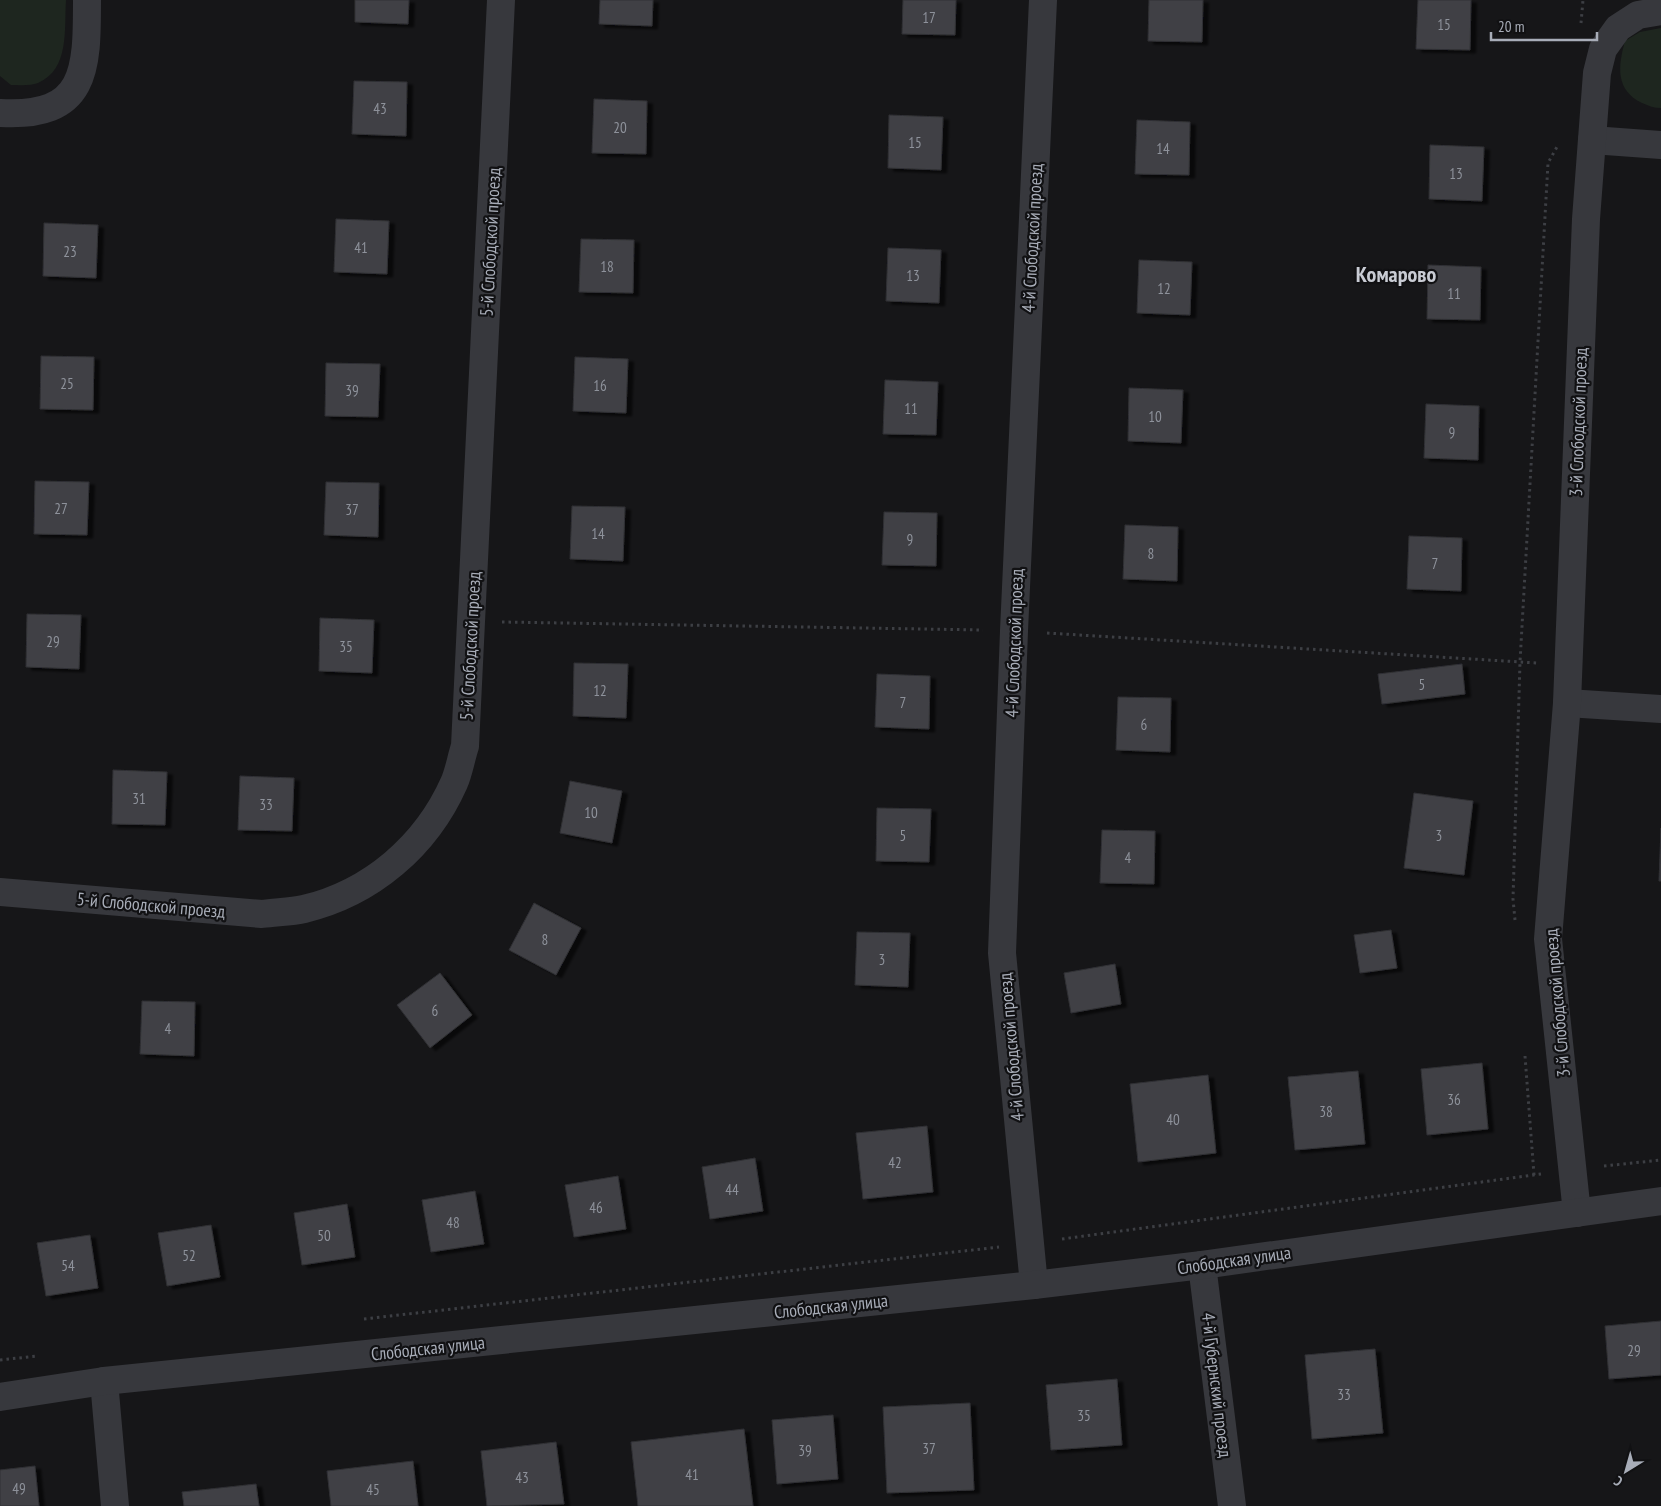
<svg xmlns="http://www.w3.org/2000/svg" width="1661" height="1506" font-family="'PT Sans Narrow',sans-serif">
<defs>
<filter id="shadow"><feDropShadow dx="5.5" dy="3" stdDeviation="1" flood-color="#0009"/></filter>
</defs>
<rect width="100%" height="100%" fill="#161618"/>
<g fill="#1e261f">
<path d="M0 0H66C64 29 70 69 38 83 31 86 19 85 11 85L0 76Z"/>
<path d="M1661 28V108C1654 108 1649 106 1642 103 1615 90 1618 66 1625 41L1640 32Z"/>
</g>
<g fill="#404145" stroke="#303034" filter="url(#shadow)">
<path d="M355 0H409L408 24 355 22Z"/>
<path d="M600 0H653L652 26 599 24Z"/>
<path d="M903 0H956L955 35 902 34Z"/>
<path d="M1149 0H1203L1202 42 1148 41Z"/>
<path d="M1418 0H1471L1470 50 1416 49Z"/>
<path d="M354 81 407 82 406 136 352 134Z"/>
<path d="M594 99 647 101 646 154 592 153Z"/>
<path d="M889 115 943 117 941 170 888 168Z"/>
<path d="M1137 120 1190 122 1189 175 1135 174Z"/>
<path d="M1430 145 1484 147 1482 201 1429 199Z"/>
<path d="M336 219 389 221 387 274 334 272Z"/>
<path d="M44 223 98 225 96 278 43 276Z"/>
<path d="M581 239 634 240 633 293 579 292Z"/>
<path d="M888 248 941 250 939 303 886 301Z"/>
<path d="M1139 260 1192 262 1190 315 1137 313Z"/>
<path d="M1428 265 1481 267 1480 320 1427 319Z"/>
<path d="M41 356 94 357 93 410 40 409Z"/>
<path d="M575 357 628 359 626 413 573 411Z"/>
<path d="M326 363 380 364 378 417 325 416Z"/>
<path d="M885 380 938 382 936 435 883 434Z"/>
<path d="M1129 388 1183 390 1181 443 1128 441Z"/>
<path d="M1426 404 1479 406 1478 460 1424 458Z"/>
<path d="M35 481 89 482 87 535 34 534Z"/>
<path d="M326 482 379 483 378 537 324 535Z"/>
<path d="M572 506 625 507 623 561 570 559Z"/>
<path d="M884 512 937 513 936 566 882 565Z"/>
<path d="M1125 525 1178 527 1177 581 1123 579Z"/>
<path d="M1409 536 1462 538 1461 591 1407 589Z"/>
<path d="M27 614 81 615 79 669 26 667Z"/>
<path d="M320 618 374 620 372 673 319 671Z"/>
<path d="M574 663 628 664 626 718 573 716Z"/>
<path d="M1462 664 1465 694 1382 704 1378 674Z"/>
<path d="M877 674 930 676 929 729 875 727Z"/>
<path d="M1118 697 1171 698 1170 752 1116 750Z"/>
<path d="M113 770 167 772 165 825 112 824Z"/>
<path d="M240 776 294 778 292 831 238 830Z"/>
<path d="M570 781 622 791 612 843 560 833Z"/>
<path d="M1414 793 1473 801 1464 875 1404 868Z"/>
<path d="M877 808 931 809 929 862 876 861Z"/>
<path d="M1661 828V881H1659Z"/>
<path d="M1102 830 1155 831 1154 884 1100 883Z"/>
<path d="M534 903 581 928 556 975 509 950Z"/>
<path d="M1391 930 1397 968 1360 973 1354 935Z"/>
<path d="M857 932 910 933 908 987 855 985Z"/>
<path d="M1115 964 1121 1004 1071 1013 1064 973Z"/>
<path d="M440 973 472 1015 430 1048 397 1005Z"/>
<path d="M142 1001 195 1002 194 1056 140 1054Z"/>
<path d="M1482 1063 1488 1129 1427 1135 1421 1069Z"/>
<path d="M1358 1071 1365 1144 1295 1150 1288 1077Z"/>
<path d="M1208 1075 1216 1153 1138 1162 1130 1084Z"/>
<path d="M927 1126 933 1192 863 1199 856 1133Z"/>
<path d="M755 1158 763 1211 710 1219 702 1167Z"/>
<path d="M618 1176 626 1229 574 1237 565 1185Z"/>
<path d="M475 1191 484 1244 431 1252 422 1200Z"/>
<path d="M347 1204 355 1257 302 1265 294 1213Z"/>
<path d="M211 1225 220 1277 167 1286 158 1233Z"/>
<path d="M90 1235 98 1288 46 1296 37 1243Z"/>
<path d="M1661 1321V1375L1609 1379 1605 1326Z"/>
<path d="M1375 1349 1383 1433 1312 1439 1305 1355Z"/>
<path d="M1117 1379 1122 1445 1051 1450 1046 1385Z"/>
<path d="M970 1403 974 1490 887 1493 883 1407Z"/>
<path d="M833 1415 838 1479 777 1484 772 1420Z"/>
<path d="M744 1429 753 1506H638L631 1442Z"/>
<path d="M556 1442 564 1504 487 1506 481 1451Z"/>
<path d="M413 1461 418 1506H331L327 1471Z"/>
<path d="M35 1466 39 1506H0V1470Z"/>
<path d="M256 1484 259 1506H184L182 1492Z"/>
</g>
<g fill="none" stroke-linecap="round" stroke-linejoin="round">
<g stroke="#3d3f44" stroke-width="3" stroke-dasharray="2.5 4" stroke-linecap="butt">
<path d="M1581 23 1583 0"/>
<path d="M502 622 983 630"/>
<path d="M1047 633 1537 663"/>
<path d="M1515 920 1513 899 1520 662 1548 163 1558 145"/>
<path d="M1525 1056 1534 1175"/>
<path d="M1604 1166 1661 1160"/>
<path d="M1062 1239 1541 1174"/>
<path d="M364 1319 999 1247"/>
<path d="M0 1360 37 1356"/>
</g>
<g stroke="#37383d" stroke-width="28">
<path d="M0 113C87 118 87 70 87 0"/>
<path d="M1592 140 1661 145"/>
<path d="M1567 703 1661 709"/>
<path d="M0 892 262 914C276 912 291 912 304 909 371 893 426 846 454 783 459 772 461 758 465 746L501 0"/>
<path d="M1577 1213 1548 939 1567 703 1586 219 1597 73 1603 49 1618 28 1638 15 1661 11"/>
<path d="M1202 1265 1232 1506"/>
<path d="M1034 1285 1002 953 1014 631 1043 0"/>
<path d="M104 1381 115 1506"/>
<path d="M0 1397 104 1381 1034 1285 1202 1265 1661 1201"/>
</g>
</g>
<g text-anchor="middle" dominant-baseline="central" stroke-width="4.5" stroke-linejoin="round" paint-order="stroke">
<g font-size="15" fill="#8e929b">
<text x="929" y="17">17</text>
<text x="1444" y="24">15</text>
<text x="380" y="108">43</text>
<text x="620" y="127">20</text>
<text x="915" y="142">15</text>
<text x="1163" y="148">14</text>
<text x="1456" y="173">13</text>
<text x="361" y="247">41</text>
<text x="70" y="251">23</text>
<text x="607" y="266">18</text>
<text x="913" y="275">13</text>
<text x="1164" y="288">12</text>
<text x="1454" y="293">11</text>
<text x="67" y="383">25</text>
<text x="600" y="385">16</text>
<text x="352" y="390">39</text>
<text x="911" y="408">11</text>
<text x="1155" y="416">10</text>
<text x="1452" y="432">9</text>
<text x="61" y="508">27</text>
<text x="352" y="509">37</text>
<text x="598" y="533">14</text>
<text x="910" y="539">9</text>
<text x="1151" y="553">8</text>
<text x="1435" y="563">7</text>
<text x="53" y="641">29</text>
<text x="346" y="646">35</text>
<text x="1422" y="684">5</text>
<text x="600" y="690">12</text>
<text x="903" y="702">7</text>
<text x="1144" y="724">6</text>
<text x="139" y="798">31</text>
<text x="266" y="804">33</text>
<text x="591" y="812">10</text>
<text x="903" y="835">5</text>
<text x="1439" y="835">3</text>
<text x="1128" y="857">4</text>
<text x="545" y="939">8</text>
<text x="882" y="959">3</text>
<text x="435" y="1010">6</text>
<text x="168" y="1028">4</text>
<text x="1454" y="1099">36</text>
<text x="1326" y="1111">38</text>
<text x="1173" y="1119">40</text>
<text x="895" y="1162">42</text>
<text x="732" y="1189">44</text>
<text x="596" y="1207">46</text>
<text x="453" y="1222">48</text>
<text x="324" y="1235">50</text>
<text x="189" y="1255">52</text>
<text x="68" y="1265">54</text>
<text x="1634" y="1350">29</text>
<text x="1344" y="1394">33</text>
<text x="1084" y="1415">35</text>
<text x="929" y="1448">37</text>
<text x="805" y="1450">39</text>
<text x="692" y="1474">41</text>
<text x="522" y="1477">43</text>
<text x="19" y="1488">49</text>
<text x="373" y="1489">45</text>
</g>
<g font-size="18" fill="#a8adb8" stroke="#111113">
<text transform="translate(1032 238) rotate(-87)">4-й Слободской проезд</text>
<text transform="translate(490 242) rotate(-87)">5-й Слободской проезд</text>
<text transform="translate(1578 422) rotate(-88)">3-й Слободской проезд</text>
<text transform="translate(1014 643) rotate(-88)">4-й Слободской проезд</text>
<text transform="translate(470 646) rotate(-87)">5-й Слободской проезд</text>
<text transform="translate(151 905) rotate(5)">5-й Слободской проезд</text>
<text transform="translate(1557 1003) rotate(-95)">3-й Слободской проезд</text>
<text transform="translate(1011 1047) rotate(-95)">4-й Слободской проезд</text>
<text transform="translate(1234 1260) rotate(-8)">Слободская улица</text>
<text transform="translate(831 1306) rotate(-6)">Слободская улица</text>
<text transform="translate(428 1348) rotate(-6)">Слободская улица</text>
<text transform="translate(1217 1385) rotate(83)">4-й Губернский проезд</text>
</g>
<g font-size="22" font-weight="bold" fill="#c9ccd4" stroke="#111113">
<text x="1396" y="274">Комарово</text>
</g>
</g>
<g transform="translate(1626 1471) rotate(217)" stroke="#111113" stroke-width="4" paint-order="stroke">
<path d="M0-4L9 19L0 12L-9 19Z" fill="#a8adb8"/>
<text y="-8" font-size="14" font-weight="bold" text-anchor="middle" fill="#a8adb8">С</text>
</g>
<path d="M1491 32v8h106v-8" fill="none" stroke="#a8adb8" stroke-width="2.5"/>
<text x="1498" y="32" font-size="15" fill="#a8adb8" stroke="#111113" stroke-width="4" paint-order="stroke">20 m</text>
</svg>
